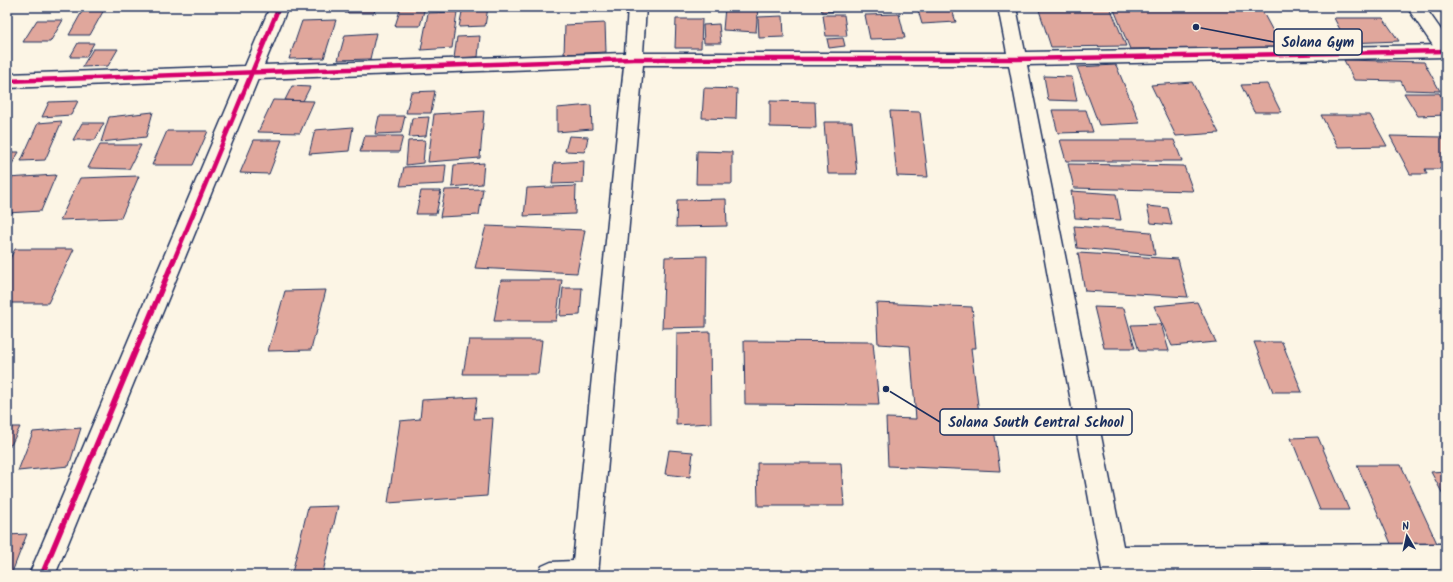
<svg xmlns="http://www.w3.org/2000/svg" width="1453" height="582" font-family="Kalam,sans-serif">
<rect width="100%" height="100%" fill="#fcf5e5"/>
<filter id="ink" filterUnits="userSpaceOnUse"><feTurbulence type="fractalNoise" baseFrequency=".025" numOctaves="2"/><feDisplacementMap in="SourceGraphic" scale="8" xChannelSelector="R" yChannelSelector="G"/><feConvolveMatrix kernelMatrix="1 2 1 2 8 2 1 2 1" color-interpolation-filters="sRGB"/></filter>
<g filter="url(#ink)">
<g fill="#e0a79c" stroke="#1b2f5e">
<path d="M347 7H376L374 13H345Z"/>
<path d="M401 7H425L420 26H395Z"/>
<path d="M463 7H488L485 26 459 27Z"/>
<path d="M725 7H758L756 32 723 30Z"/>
<path d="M821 7H860V10L822 12Z"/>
<path d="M917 7H951L956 22 922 24Z"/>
<path d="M1038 7H1110L1126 46 1051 47Z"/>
<path d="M1113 7H1260L1282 48 1130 49Z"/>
<path d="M84 8H105L90 35H69Z"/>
<path d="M457 12 452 48 421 50 428 13Z"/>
<path d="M899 14 905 38 870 39 865 15Z"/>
<path d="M823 15H844L847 36H826Z"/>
<path d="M783 16 784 37 759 38 758 17Z"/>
<path d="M1334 18H1383L1399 41 1347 43Z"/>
<path d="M676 19H702L701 48H675Z"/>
<path d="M37 20H63L50 42H23Z"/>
<path d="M336 20 324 58 289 59 302 21Z"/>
<path d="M605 23 606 52 564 54 565 25Z"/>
<path d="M719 24 721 43H704L703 25Z"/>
<path d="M376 33 370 59 338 60 345 35Z"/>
<path d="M480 36 478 57 454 58 457 37Z"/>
<path d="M843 38 845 46 829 48 827 39Z"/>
<path d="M78 43H94L86 57H70Z"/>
<path d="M93 49H118L108 66 82 67Z"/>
<path d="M1344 60 1424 62 1440 91 1405 90 1401 81 1354 80Z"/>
<path d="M1116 65 1140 123 1099 125 1077 67Z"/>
<path d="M1044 76 1072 77 1077 101 1048 100Z"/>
<path d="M1192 82 1219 133 1176 136 1151 85Z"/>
<path d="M1267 84 1281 112H1254L1241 85Z"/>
<path d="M292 86 310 87 303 101 285 100Z"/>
<path d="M704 88 737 89 736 119 702 118Z"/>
<path d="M435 91 431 113H406L411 92Z"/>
<path d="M1404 93H1439L1446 103V115L1418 116Z"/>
<path d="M273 100 314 101 300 133 258 132Z"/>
<path d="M78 101 71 115 42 117 49 102Z"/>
<path d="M770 101 815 102 816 128 770 127Z"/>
<path d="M591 105 592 129 557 132V108Z"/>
<path d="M1052 110H1086L1093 132 1058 133Z"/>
<path d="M484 111 480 158 428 162 434 114Z"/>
<path d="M890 111 920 112 928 177 897 176Z"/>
<path d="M153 112 146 137 101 142 109 117Z"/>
<path d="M1321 115H1370L1387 146 1338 147Z"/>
<path d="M379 116H405L401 133 375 134Z"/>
<path d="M429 117 426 136 409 137 412 118Z"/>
<path d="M62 121 45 160 21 161 38 123Z"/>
<path d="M824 122H852L857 174H828Z"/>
<path d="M82 123H104L95 140H73Z"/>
<path d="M353 127 349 151 309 154 315 130Z"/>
<path d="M167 131H208L193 165H152Z"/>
<path d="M365 136H403L399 152H360Z"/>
<path d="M569 136 588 137 585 152 565 151Z"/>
<path d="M1390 136 1442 137 1446 144V169H1425L1427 174H1410Z"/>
<path d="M254 140H282L269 174 240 173Z"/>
<path d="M425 140 423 163 406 165 408 141Z"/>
<path d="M1060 140H1174L1182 161H1066Z"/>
<path d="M100 145H141L129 169 88 168Z"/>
<path d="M697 151 732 152V184H696Z"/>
<path d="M7 152H19L12 164H7Z"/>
<path d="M584 161 583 183 552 184 554 163Z"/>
<path d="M484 163 482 184 452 187 454 165Z"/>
<path d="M1068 164 1184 166 1193 191 1074 188Z"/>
<path d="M446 165 444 184 400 186 404 167Z"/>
<path d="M56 175 41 211 7 213V178Z"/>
<path d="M139 176 121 218 60 220 80 178Z"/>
<path d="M576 186 575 214 524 216 527 188Z"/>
<path d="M483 189 479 215 440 217 445 190Z"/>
<path d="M421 191H441L436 214H416Z"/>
<path d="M1071 191 1116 194 1121 220 1075 218Z"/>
<path d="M726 199 727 226 676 227 677 200Z"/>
<path d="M1147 206 1168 208 1172 225 1151 223Z"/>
<path d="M486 226 585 230 577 273 475 268Z"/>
<path d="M1074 226 1151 232 1155 255 1077 248Z"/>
<path d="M15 249H74L48 303H7V264Z"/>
<path d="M1078 253 1178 259 1188 297 1085 291Z"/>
<path d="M707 256 706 327 662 328 665 257Z"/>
<path d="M501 280H562L556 321H494Z"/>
<path d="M563 288H582L580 315 560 316Z"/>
<path d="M326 290 311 350 268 351 285 291Z"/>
<path d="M1197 302 1216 342 1172 346 1154 306Z"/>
<path d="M876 303 972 307 976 348H971L980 422H993L1000 471 888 466 886 418 916 419 910 346 878 344Z"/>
<path d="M1094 307 1124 308 1135 348H1104Z"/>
<path d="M1161 324 1169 351H1139L1131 325Z"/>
<path d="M710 332 711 423 676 425 677 333Z"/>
<path d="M469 340H542L538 374H463Z"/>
<path d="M744 341 873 342 879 405 745 404Z"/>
<path d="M1254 342H1282L1302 392H1273Z"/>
<path d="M477 397 474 419 493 418 487 496 388 503 400 421 420 419 422 400Z"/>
<path d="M7 427H20L11 445H7Z"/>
<path d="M81 428 69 466 18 471 33 432Z"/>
<path d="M1318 437 1349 510H1320L1291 438Z"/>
<path d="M669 450 693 452 690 477 665 474Z"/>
<path d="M757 463H841L844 506H758Z"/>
<path d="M1357 465H1401L1441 552 1395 553Z"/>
<path d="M1446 471V500L1431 472Z"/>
<path d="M338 506 323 572 292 573 308 507Z"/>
<path d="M27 534 11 575H7V535Z"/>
</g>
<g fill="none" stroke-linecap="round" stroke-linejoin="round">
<defs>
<path id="street" d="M270 7H288L264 65 625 53 628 7H646L643 53H1007L998 7H1016L1025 52 1446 45V57L1027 65 1123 546 1446 544V570L1129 572V575H1103L1009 65H643L598 575H538L542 566 551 562 573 561 624 66 258 79 55 575H29L239 79 7 88V74L245 66Z"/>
<path id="secondary" d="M1407 7H1425L1446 37V57L1440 56Z"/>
</defs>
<use href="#street" stroke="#1b2f5e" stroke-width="3"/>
<use href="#secondary" stroke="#1b2f5e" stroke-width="3"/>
<use href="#street" fill="#fcf5e5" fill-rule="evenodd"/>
<use href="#secondary" fill="#fcf5e5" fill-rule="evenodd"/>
<defs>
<g id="cycleway-far1">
<path d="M7 81 634 59H1017L1446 51"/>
<path d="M174 260 279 7"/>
</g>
<path id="cycleway" d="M42 575 174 259"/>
</defs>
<use href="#cycleway-far1" stroke="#fcf5e5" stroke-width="6"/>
<use href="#cycleway" stroke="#fcf5e5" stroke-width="8"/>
<use href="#cycleway-far1" stroke="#d6006c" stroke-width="4.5"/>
<use href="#cycleway" stroke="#d6006c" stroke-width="5.5"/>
</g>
</g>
<path fill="none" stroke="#1b2f5e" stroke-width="1.5" d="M1196 27L1274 42M886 389L940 422"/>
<g fill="#1b2f5e" stroke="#fcf5e5" stroke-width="1.5">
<circle cx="1196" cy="27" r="4"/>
<circle cx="886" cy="389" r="4"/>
</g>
<g fill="#fcf5e5" stroke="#1b2f5e" stroke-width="1.5">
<rect x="1274" y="29" width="88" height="26" rx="4"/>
<rect x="940" y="409" width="192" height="26" rx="4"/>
</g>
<g font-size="14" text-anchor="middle" font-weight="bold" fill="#1b2f5e">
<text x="1318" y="47">Solana Gym</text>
<text x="1036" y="427">Solana South Central School</text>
</g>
<rect width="1453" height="582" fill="none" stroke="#fcf5e5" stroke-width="24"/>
<rect x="12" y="12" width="1429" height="558" fill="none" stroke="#1b2f5e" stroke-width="1.5" filter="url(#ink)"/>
<g transform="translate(1407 536) rotate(351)" stroke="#fcf5e5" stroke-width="3" paint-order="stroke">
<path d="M0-3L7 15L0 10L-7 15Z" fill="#1b2f5e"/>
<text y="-6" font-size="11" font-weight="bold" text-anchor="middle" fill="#1b2f5e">N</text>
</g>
</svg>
